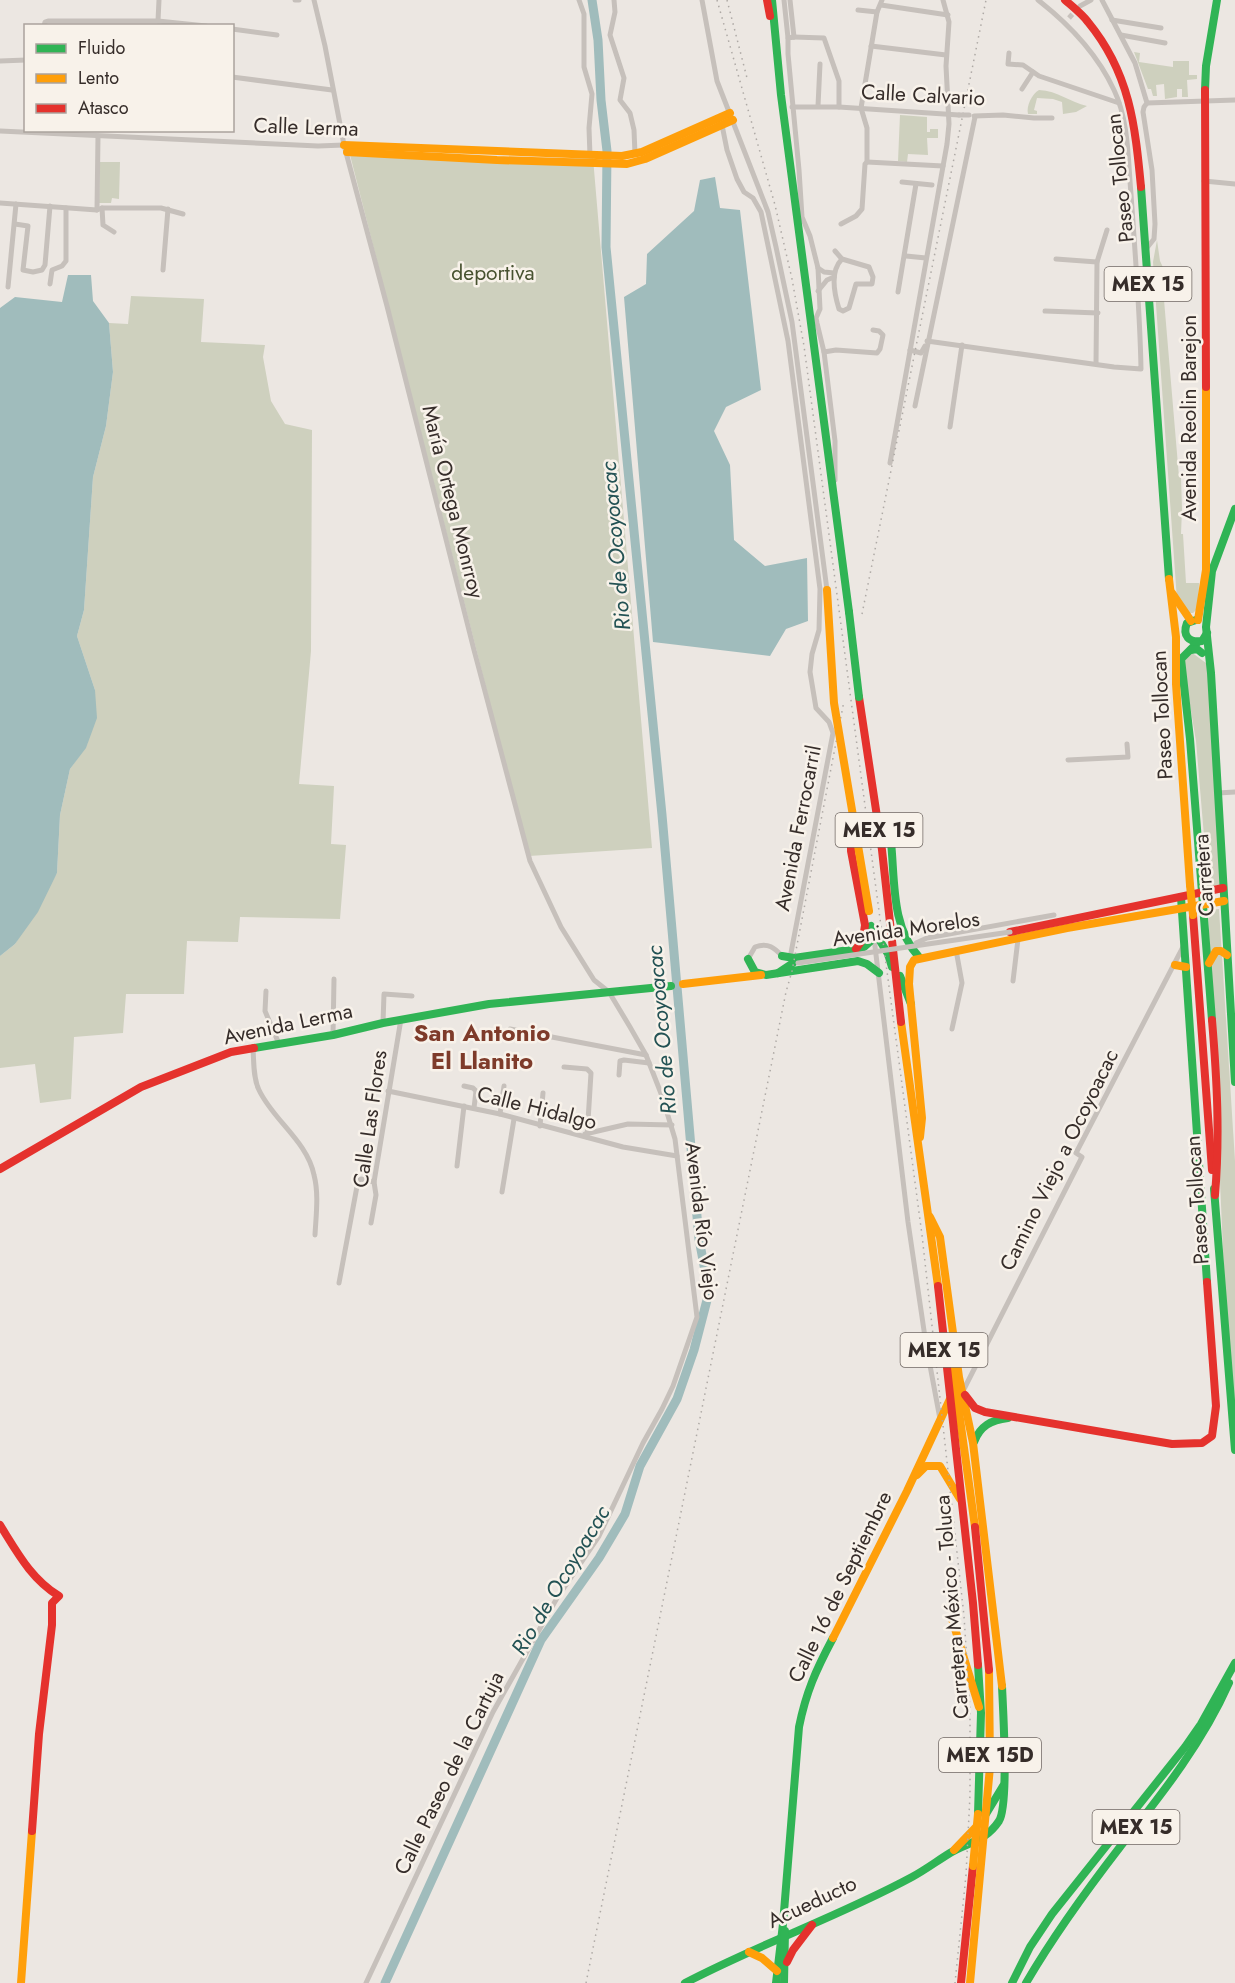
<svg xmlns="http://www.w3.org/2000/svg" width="1235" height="1983" font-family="Jost,sans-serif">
<rect width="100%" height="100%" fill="#ece7e2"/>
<g fill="#ced0be">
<path d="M1134 52 1140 53 1139 62 1173 67V61H1189V75H1197V79L1187 80 1188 97H1182V89H1177V97L1165 99 1164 84 1156 85 1157 96H1153L1151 89H1148Z"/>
<path d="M1039 90C1058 91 1070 102 1087 106L1076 112 1063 114 1062 102 1053 99 1037 98 1034 110 1037 111V114H1028C1026 106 1032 94 1039 90Z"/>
<path d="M900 115 927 117V132H930V129H938V138H927L928 155 908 154 907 162 898 161Z"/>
<path d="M349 151 451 161 593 158 652 848 529 856Z"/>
<path d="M100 162H120L119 199 112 198 111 203H99Z"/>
<path d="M1157 240 1160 261 1167 276 1166 286 1163 288 1179 477H1181L1182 509 1181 534H1183L1186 583H1199L1198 608 1193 613H1188L1177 600 1153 262Z"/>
<path d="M131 296 204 299 201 342 265 345 263 357 271 401 285 424 312 430 311 651 299 784 334 786 331 844 346 845 340 919 240 917 238 942 187 941 184 994H126L123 1033 74 1037 71 1099 40 1103 35 1064 0 1068V956L15 944 57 873 60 815 70 769 87 745 95 690 77 636 84 610 93 477 106 426 113 372 109 323 128 324Z"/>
<path d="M1191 652 1210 666 1223 890 1202 893C1209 875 1213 855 1204 836L1196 741 1183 663Z"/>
<path d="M1219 909 1235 1161V1421L1227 1340 1208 910Z"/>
</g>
<g fill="#a0bcbc">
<path d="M715 177 720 208 740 210 761 390 726 407 714 431 730 465 734 540 765 566 807 558 808 621 786 629 770 656 653 642 624 297 646 284 647 254 694 211 700 180Z"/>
<path d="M68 275H91L93 301 109 323 113 372 106 426 93 477 84 610 77 636 95 690 97 718 86 748 70 769 60 815 57 873 38 912 15 944 0 956V308L15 297 62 302Z"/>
</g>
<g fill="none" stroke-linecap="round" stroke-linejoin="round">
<path stroke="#a0bcbc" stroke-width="9" d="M385 1983 541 1640 599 1558 625 1514 640 1466 677 1399 694 1350 707 1300 706 1276 699 1239 662 815 606 247 607 151 601 100 598 40 592 0"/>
<path stroke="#c8c2bd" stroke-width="5" stroke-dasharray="5 2.5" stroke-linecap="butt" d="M1069 18 1077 9"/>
<path stroke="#c8c2bd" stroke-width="8" stroke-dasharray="8 4" stroke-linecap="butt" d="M859 838 884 836"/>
<g stroke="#c6c0bb" stroke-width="5">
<path d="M295 0H299"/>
<path d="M314 0 325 46 344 145 387 306 474 650 530 861 561 927 594 980 609 992 630 1027 646 1055 662 1096 675 1139 697 1317 673 1386 662 1409 643 1443 599 1536 557 1598 493 1712 366 1983"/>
<path d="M579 0 584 14V67L592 94 589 128 590 156"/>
<path d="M614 0 615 12 610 35 624 78 620 100 630 113 634 130 635 154"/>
<path d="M702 0 717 81 768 212 776 247 792 322 827 590"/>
<path d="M784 0 788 38"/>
<path d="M790 0 794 37"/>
<path d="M1102 0 1135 63 1147 103 1144 107 1143 112 1152 170 1155 224 1154 239 1146 249"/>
<path d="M881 5 948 15"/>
<path d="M1080 6 1091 0"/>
<path d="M858 10 877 12"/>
<path d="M1112 20 1161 28"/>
<path d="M158 21 159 0"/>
<path d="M44 26 45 22 48 21H158L206 26"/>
<path d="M232 29 277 35"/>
<path d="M1121 35 1165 43"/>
<path d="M794 37 788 38V54L799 170 802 217 810 236 818 268 820 309 816 318 817 323 824 352 835 441V480"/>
<path d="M794 37 824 38 839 81V107"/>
<path d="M871 46 946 55"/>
<path d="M1009 53 1008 64 1023 65 1039 76 1119 103"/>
<path d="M0 61 26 60"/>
<path d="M232 77 332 90"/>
<path d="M1022 89 1033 72"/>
<path d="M1147 103 1235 100"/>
<path d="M818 106 820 64"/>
<path d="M792 107H839L959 115"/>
<path d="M974 116 1003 115 1034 118H1052"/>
<path d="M722 125 727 150 737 179 744 192 753 198 761 212 788 341 820 589 819 630 812 654 810 672 816 708 829 722 833 733 790 958"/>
<path d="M0 131 318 146 344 145"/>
<path d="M867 162 943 166"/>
<path d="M1204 181 1235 184"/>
<path d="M902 182 932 185"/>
<path d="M0 203 97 210 102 208H161L183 214"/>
<path d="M102 208 103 225 114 232"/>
<path d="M97 210 98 136"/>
<path d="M15 224 28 226 23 270 33 272 42 270 45 265 50 206"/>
<path d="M841 224 856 216 862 209 865 164 867 162V128L861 108 877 12 882 0"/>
<path d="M835 251 842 259 869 267 873 277 872 284H856L849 308 843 311 839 309C834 293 830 271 842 259"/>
<path d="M906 256 926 258"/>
<path d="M1056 259 1097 262"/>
<path d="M818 268 824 272 834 273"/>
<path d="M163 270 168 209"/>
<path d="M50 284 52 270 62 266 66 261V208"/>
<path d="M8 287 16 204"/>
<path d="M818 291 827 280 834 277"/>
<path d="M898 292 916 184"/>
<path d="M1045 311 1098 313"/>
<path d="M927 341 1114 367 1141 369C1140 311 1135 253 1131 194 1128 161 1129 121 1114 90 1097 53 1070 25 1038 0"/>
<path d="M910 350 921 353 925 346"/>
<path d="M824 352 836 350 877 353 880 349 883 335 879 331 873 330"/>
<path d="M1096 364 1097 262 1107 230"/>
<path d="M915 406 975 117"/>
<path d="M950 427 962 345"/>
<path d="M890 463 947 144 949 124 946 66 949 22 943 0"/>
<path d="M1068 760 1128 757 1127 744"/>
<path d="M1218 793 1235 792"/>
<path d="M874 938 908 1222 926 1344 940 1419"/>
<path d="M915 947 916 943 927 938 1054 915"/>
<path d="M748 959 755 947C768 942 775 948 783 957"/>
<path d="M1013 981 1018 939"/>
<path d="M266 991 265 1011 279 1044"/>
<path d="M383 1023 384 994 412 996"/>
<path d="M510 1029 646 1055"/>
<path d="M952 1029 962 983 956 950"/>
<path d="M333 1035 334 979"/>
<path d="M253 1049C254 1062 253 1078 259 1090 273 1120 307 1141 314 1175 319 1194 316 1215 315 1235"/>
<path d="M564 1067 587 1069 591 1073 587 1137"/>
<path d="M619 1075 620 1061 624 1060 649 1063"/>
<path d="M464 1086 473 1088 476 1091 474 1108"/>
<path d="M388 1091 500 1114 623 1147 677 1156"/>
<path d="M500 1114 504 1086"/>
<path d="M540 1126 543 1093"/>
<path d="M585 1134 628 1124 672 1125"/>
<path d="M457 1166 464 1106"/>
<path d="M502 1192 514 1119"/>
<path d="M371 1223 376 1195 374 1182 401 1019"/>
<path d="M339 1283 358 1181 361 1179 374 1182"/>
<path d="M963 1391 1082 1157 1076 1153 1184 945"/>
</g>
<g stroke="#30b455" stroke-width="8">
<path d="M772 0 781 95 849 612"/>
<path d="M1205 90 1206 66 1217 0"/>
<path d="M1141 187 1169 579"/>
<path d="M1235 509 1212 571 1206 627 1211 673 1235 1082"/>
<path d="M1196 620 1187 623C1182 636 1189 643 1202 641L1207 633"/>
<path d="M1197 643 1181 659 1190 739 1212 1020"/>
<path d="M1191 650 1197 649 1202 653"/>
<path d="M884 836 891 842C895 880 891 927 919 957"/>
<path d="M1181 897 1207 1282"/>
<path d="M871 926 888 954 892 967"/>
<path d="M782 956 794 958 856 949 864 947 874 938"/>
<path d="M748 959 755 972 766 975 858 961 867 964 879 973"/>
<path d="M778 973 793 963"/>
<path d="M900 976 911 1004"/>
<path d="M254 1048 333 1035 383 1023 489 1004 671 986"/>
<path d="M1214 1189 1235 1450"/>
<path d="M974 1442C980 1426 991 1420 1008 1418"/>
<path d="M978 1665 981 1713 978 1814"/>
<path d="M986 1814 1003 1786"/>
<path d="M685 1983C759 1944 838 1917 912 1877 925 1870 937 1861 950 1853 968 1842 985 1842 999 1821 1009 1805 1003 1709 1002 1686"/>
<path d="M776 1983 783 1924 799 1727C806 1692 816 1670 833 1638"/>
<path d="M784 1983 785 1931"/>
<path d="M1012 1983 1030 1947 1052 1914 1185 1747 1201 1724 1235 1663"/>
<path d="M1026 1983C1054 1935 1086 1891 1120 1847 1161 1795 1202 1744 1229 1683"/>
</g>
<g stroke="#ff9f0a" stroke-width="8">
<path d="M344 145 622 156 642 152 730 113"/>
<path d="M347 152 497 160 627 164 645 159 733 120"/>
<path d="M1169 579 1176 637V684L1190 885"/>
<path d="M1172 593 1191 621"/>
<path d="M1198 620 1206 570V387"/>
<path d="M1209 963 1216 951H1221L1227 955"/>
<path d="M1175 965 1186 967"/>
<path d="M683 984 761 975"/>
<path d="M901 1022 938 1286"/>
<path d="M920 1137 922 1118 909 984 910 967 914 960 1067 928 1224 901"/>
<path d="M930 1217 940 1237 959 1377 973 1443 1002 1686"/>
<path d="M950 1347 975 1527"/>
<path d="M917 1475 926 1466H940L960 1499"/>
<path d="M952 1619 979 1707"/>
<path d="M833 1638 907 1491 950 1399"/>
<path d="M954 1850 977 1826"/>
<path d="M749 1952 762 1958 777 1971"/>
<path d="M21 1983 32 1831"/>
</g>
<g stroke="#e5322d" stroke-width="8">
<path d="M767 0 770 16"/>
<path d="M1065 0C1073 7 1082 14 1088 22 1130 73 1135 125 1141 187"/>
<path d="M1205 90 1206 387"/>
<path d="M859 697 882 850 901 1022"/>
<path d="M1193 915 1212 1170"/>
<path d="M1010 932 1223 888"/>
<path d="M856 949 863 939 865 925 851 851V842L859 838"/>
<path d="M1212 1020C1217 1080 1220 1135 1215 1195"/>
<path d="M0 1169 141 1087 231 1052 254 1048"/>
<path d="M938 1286 973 1603 978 1665"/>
<path d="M965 1395 975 1408 985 1412 1172 1444 1202 1443 1212 1436 1216 1406 1207 1282"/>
<path d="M0 1525C17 1552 31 1579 59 1596L52 1603V1625L39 1734 32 1831"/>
<path d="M787 1962 793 1950 812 1925"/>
<path d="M961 1983 973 1866"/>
</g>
<g stroke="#aea9a5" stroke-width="1.5" stroke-dasharray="1.5 4.5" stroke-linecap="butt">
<path d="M717 0 775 205 792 279 804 346 922 1235 964 1616 970 1710V1795L966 1875 955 1983"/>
<path d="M727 0 747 78"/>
<path d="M862 614 986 0"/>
<path d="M586 1983 786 992 792 971 844 701"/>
</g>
<g stroke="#c6c0bb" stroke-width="5">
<path d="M959 115H969"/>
<path d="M798 963 1010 932"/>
</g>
<path stroke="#30b455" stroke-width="8" d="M849 612 859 697"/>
<g stroke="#ff9f0a" stroke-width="8">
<path d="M827 590 834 703 869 911"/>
<path d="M1190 885 1193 915"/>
<path d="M973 1866 978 1814"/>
<path d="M970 1983 990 1767 989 1670"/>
</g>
<path stroke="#e5322d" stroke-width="8" d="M975 1527 989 1670"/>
</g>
<g text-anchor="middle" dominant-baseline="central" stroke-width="5" stroke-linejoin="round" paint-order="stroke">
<g fill="#f8f2ea" stroke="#706864" stroke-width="1.5">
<rect x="1104.5" y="267" width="87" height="34" rx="4.5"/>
<rect x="835.5" y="813" width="87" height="34" rx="4.5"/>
<rect x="900.5" y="1333" width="87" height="34" rx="4.5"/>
<rect x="939" y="1738" width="102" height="34" rx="4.5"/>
<rect x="1092.5" y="1810" width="87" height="34" rx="4.5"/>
</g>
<g font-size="20" font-weight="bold" fill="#362d2a">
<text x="1148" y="284">MEX 15</text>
<text x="879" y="830">MEX 15</text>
<text x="944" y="1350">MEX 15</text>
<text x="990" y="1755">MEX 15D</text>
<text x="1136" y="1827">MEX 15</text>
</g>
<g font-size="21" fill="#362d2a" stroke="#f8f2ea">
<text transform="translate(923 95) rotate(3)">Calle Calvario</text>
<text transform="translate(306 127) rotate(2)">Calle Lerma</text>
<text transform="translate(1120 178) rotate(-96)">Paseo Tollocan</text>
<text transform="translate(1189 418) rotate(-90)">Avenida Reolin Barejon</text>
<text transform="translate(453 502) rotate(76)">María Ortega Monrroy</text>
<text transform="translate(1162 715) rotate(-93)">Paseo Tollocan</text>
<text transform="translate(798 828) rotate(-79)">Avenida Ferrocarril</text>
<text transform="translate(1204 875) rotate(-94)">Carretera</text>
<text transform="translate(906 929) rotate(-8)">Avenida Morelos</text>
<text transform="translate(288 1024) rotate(-12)">Avenida Lerma</text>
<text transform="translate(537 1108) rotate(14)">Calle Hidalgo</text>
<text transform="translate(370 1119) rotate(-82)">Calle Las Flores</text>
<text transform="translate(1059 1160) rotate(-64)">Camino Viejo a Ocoyoacac</text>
<text transform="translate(1197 1200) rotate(-94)">Paseo Tollocan</text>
<text transform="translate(702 1221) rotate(83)">Avenida Río Viejo</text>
<text transform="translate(840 1587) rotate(-64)">Calle 16 de Septiembre</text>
<text transform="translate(952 1607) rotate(-95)">Carretera México - Toluca</text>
<text transform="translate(449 1773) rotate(-64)">Calle Paseo de la Cartuja</text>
<text transform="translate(812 1902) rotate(-25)">Acueducto</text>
</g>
<g font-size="21" fill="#475230" stroke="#f8f2ea">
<text x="493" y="273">deportiva</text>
</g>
<g font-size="22" font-style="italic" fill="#235254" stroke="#f8f2ea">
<text transform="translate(615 546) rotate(-95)">Rio de Ocoyoacac</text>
<text transform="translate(661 1030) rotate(-95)">Rio de Ocoyoacac</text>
<text transform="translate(560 1580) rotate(-59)">Rio de Ocoyoacac</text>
</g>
<g font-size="24" font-weight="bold" fill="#7e3b2a" stroke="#f8f2ea">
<text x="482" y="1032">San Antonio<tspan x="482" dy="28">El Llanito</tspan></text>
</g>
</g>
<rect x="24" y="24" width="210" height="108" fill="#f8f2ea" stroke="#aaa39d" stroke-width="1.5"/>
<rect x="36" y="44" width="30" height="9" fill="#30b455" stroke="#aaa39d" stroke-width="1.5"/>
<text x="78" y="54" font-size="18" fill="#362d2a">Fluido</text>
<rect x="36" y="74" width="30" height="9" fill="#ff9f0a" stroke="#aaa39d" stroke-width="1.5"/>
<text x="78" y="84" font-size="18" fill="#362d2a">Lento</text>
<rect x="36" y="104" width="30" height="9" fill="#e5322d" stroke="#aaa39d" stroke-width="1.5"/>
<text x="78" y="114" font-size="18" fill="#362d2a">Atasco</text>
</svg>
